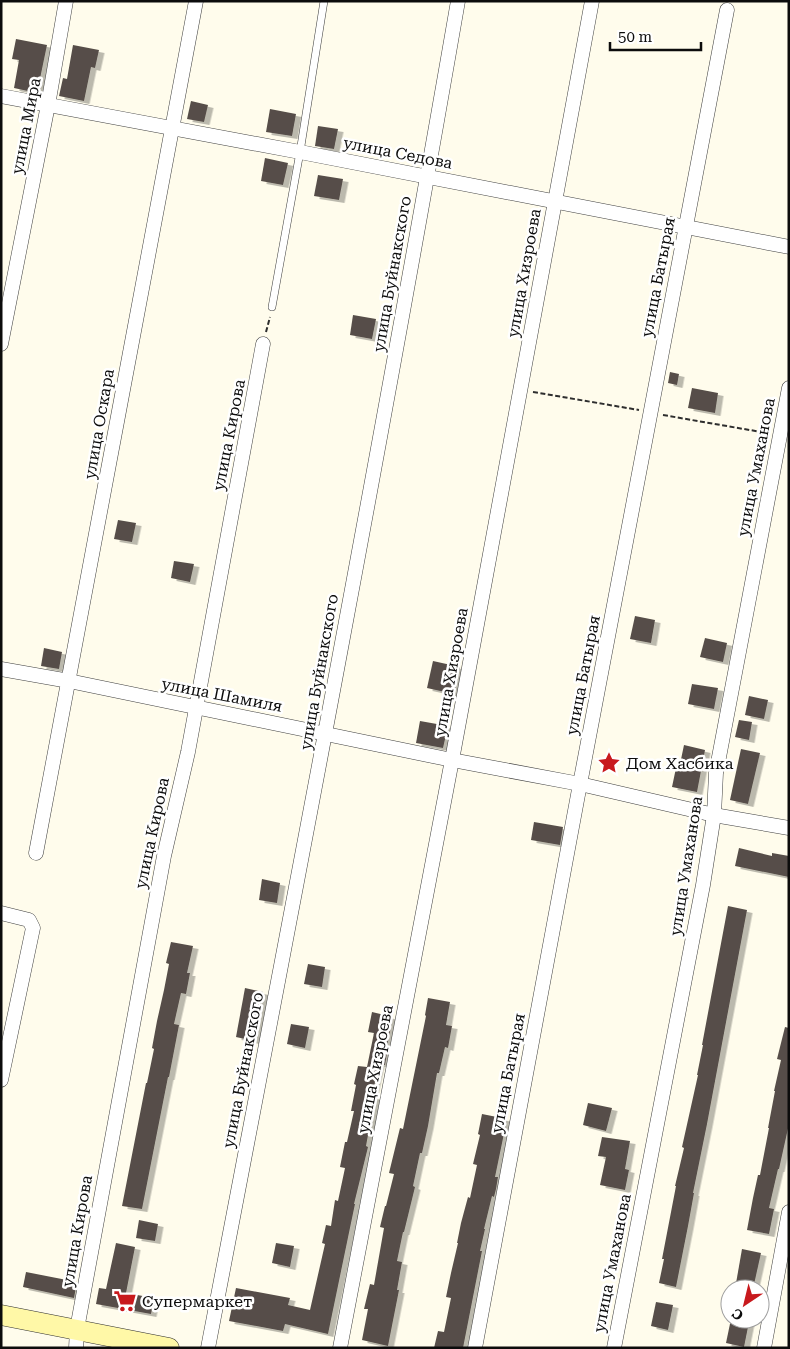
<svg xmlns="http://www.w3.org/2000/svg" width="790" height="1349" font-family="'Roboto Serif',serif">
<defs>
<filter id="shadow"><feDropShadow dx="5.5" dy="3" stdDeviation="0" flood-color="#0004"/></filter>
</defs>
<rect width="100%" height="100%" fill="#fffcec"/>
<g fill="#564e48" filter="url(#shadow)">
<path d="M16 39 47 45 37 93 14 88 19 60 12 59Z"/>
<path d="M73 45 99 50 95 68 91 67 84 101 59 96 63 78 67 79Z"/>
<path d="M191 101 208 105 204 122 187 119Z"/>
<path d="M270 109 296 114 292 136 266 132Z"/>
<path d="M318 126 338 129 334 149 315 146Z"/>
<path d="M265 158 288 163 283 185 261 181Z"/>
<path d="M318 175 343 179 339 200 314 196Z"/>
<path d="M353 315 376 319 372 339 350 335Z"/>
<path d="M670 372 679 374 677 385 668 383Z"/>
<path d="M692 388 718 393 715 413 688 408Z"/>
<path d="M118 520 136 523 132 542 114 539Z"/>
<path d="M174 561 194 564 190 582 171 578Z"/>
<path d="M635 616 655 620 651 643 630 639Z"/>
<path d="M705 638 727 643 723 662 700 657Z"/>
<path d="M44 648 62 652 59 669 41 666Z"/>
<path d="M433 661 460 667 454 694 427 688Z"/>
<path d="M692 684 718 688 714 709 688 704Z"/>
<path d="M749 696 768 700 764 719 745 715Z"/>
<path d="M739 720 752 722 749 740 735 737Z"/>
<path d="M420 721 448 726 443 748 416 743Z"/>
<path d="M684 745 705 750 697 792 672 787 676 768 679 769Z"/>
<path d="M741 749 760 753 748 804 730 800Z"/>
<path d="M534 822 563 827 560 845 531 840Z"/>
<path d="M739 848 772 856V853L789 856V877L735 866Z"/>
<path d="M262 879 280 883 277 903 259 900Z"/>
<path d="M728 906 747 910 707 1124 693 1193H694L688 1226 676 1287 659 1283 664 1259H662L676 1186H675L684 1148 682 1147 698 1075H697L703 1045H702Z"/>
<path d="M171 942 193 946 187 973H190L186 994 181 993 174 1024 179 1025 169 1077H168L142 1209 122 1206 146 1083H147L154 1049 152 1048 157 1021 164 990 169 964 166 963Z"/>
<path d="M308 964 325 967 322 987 304 984Z"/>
<path d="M245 988 263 992 254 1041 236 1037Z"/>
<path d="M428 998 450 1002 446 1025 452 1026 448 1048 445 1047 439 1073H437L428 1126 422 1153H420L413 1186 415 1187 404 1232H403L397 1261 402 1262 397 1290H399L388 1346 362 1340 368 1309H364L370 1284 374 1285 384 1228 380 1227 385 1206H386L394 1174 389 1173 400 1128 403 1129 426 1016 425 1015Z"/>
<path d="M372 1012 393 1017 387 1046 388 1047 385 1065 379 1064 372 1096 375 1097 366 1146 368 1147 354 1204H355L351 1223 328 1334 285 1324 283 1331 229 1321 236 1288 290 1298 288 1305 310 1310 325 1244 322 1243 326 1225 331 1226 335 1200 338 1201 345 1168 340 1167 345 1142H347L354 1111H351L356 1085 354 1084 358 1066 367 1067 374 1033 368 1032Z"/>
<path d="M291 1024 309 1027 305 1048 287 1044Z"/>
<path d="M785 1027 789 1028V1124L779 1169H778L769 1208 774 1209 769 1234 747 1230 753 1198 758 1175H760L769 1128H768L775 1091H774L781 1060 777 1059Z"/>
<path d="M588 1103 612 1108 606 1131 583 1125Z"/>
<path d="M482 1114 507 1119 495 1177H498L496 1189 494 1197 492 1196 484 1229H485L480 1251H482L463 1348H434L438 1331 444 1332 451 1298 446 1297 451 1273 458 1243H457L461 1223 468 1197 470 1198 477 1165 473 1164 480 1135 478 1134Z"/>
<path d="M602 1137 630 1141 625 1169 629 1170 625 1190 600 1185 606 1157 598 1156Z"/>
<path d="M139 1220 158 1224 155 1241 136 1238Z"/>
<path d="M116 1243 135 1247 126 1293 154 1298 151 1314 96 1304 99 1288 106 1289Z"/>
<path d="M276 1243 294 1246 290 1267 272 1263Z"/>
<path d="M742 1249 761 1253 753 1289H735Z"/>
<path d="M26 1272 77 1282 74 1298 23 1287Z"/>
<path d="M656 1302 673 1305 668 1330 651 1326Z"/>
<path d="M731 1319 749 1322 744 1347 726 1343Z"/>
</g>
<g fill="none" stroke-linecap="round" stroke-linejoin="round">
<defs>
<path id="lane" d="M272 307 300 152 324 1"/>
<g id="street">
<path d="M1 96 300 152 789 247"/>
<path d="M1 344 48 105 66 1"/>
<path d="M1 669 69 681 452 760 580 784 714 815 789 828"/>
<path d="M36 853C91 569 141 285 196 1"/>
<path d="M1 913 29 920 33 928 1 1080"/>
<path d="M76 1348 77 1329 164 856 188 752 263 344"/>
<path d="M208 1348C294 899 380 451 458 1"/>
<path d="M340 1348 452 760 592 1"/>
<path d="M475 1348 580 784 727 10"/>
<path d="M614 1348 703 885 714 815 716 773 789 388"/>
<path d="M764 1348 789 1212"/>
</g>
<path id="secondary" d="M1 1315 169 1348"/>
</defs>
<use href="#lane" stroke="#3f3f3f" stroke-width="8"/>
<use href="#street" stroke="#3f3f3f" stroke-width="15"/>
<use href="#secondary" stroke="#2e2e2e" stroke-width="21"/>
<g stroke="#2e2e2e" stroke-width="2" stroke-dasharray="5 2.5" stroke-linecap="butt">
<path d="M266 332 270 317"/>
<path d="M533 392 639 410"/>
<path d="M663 415 767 433"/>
</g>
<use href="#lane" stroke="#fff" stroke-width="7"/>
<use href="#street" stroke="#fff" stroke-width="14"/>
<use href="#secondary" stroke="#fff8a7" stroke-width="20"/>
</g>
<defs>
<symbol id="sight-bare" viewBox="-9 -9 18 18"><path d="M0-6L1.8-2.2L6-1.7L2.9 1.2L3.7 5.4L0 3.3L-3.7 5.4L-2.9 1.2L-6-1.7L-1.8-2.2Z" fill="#c8191d" stroke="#fff" stroke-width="2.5" paint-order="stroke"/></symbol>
<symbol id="supermarket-bare" viewBox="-9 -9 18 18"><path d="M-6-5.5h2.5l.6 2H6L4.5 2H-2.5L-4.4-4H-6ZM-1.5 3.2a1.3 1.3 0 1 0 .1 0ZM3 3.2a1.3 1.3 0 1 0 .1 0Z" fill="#c8191d" stroke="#fff" stroke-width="2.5" paint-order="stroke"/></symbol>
</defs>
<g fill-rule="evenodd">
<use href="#sight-bare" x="593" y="747" width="32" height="32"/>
<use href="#supermarket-bare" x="109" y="1285" width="32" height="32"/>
</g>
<g text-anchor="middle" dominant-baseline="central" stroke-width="5" stroke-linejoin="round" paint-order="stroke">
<g font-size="16" fill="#0c0c0c" stroke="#fff">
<text transform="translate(26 126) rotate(-79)">улица Мира</text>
<text transform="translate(398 153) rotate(11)">улица Седова</text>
<text transform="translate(524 273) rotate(-80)">улица Хизроева</text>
<text transform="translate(392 274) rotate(-80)">улица Буйнакского</text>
<text transform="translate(658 277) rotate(-79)">улица Батырая</text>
<text transform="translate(99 424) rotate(-80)">улица Оскара</text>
<text transform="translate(229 435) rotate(-79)">улица Кирова</text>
<text transform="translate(756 467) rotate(-79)">улица Умаханова</text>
<text transform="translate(319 672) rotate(-80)">улица Буйнакского</text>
<text transform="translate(451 672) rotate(-80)">улица Хизроева</text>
<text transform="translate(583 675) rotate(-79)">улица Батырая</text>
<text transform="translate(222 695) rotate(11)">улица Шамиля</text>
<text transform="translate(152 833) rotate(-78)">улица Кирова</text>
<text transform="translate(686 866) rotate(-81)">улица Умаханова</text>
<text transform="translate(375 1069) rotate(-79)">улица Хизроева</text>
<text transform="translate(243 1070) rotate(-79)">улица Буйнакского</text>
<text transform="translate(508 1073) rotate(-79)">улица Батырая</text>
<text transform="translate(77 1231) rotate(-80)">улица Кирова</text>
<text transform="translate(612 1263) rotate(-79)">улица Умаханова</text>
</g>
<g font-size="16" fill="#0c0c0c" stroke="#fff" text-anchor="start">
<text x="626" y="763">Дом Хасбика</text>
<text x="142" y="1301">Супермаркет</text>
</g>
</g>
<rect width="790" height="1349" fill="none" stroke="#0c0c0c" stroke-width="5"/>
<g transform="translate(745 1304) rotate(215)"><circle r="24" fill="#ffffff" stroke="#9e9e9e"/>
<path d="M0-4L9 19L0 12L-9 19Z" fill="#c8191d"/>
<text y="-8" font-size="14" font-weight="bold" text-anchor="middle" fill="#0c0c0c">С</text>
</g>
<path d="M610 42v8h91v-8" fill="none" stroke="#0c0c0c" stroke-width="2.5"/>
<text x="618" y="42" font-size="15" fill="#0c0c0c" stroke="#ffffff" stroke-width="4" paint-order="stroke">50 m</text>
</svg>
